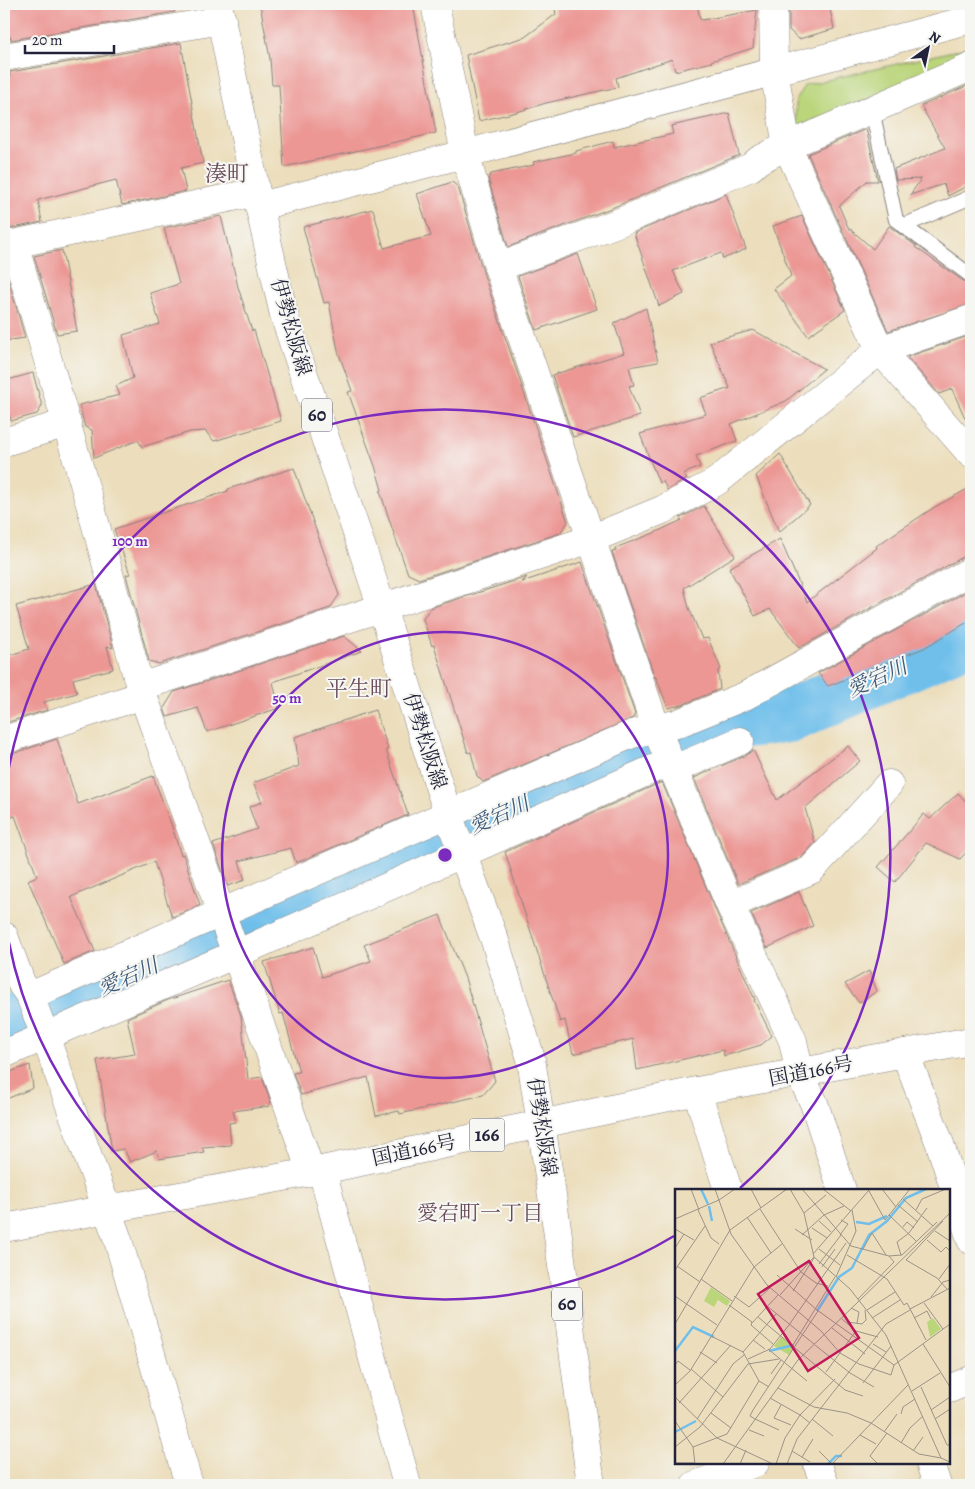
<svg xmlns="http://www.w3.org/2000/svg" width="975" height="1489" font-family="Alegreya,'Noto Serif JP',serif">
<rect width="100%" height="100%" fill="#f6f6f2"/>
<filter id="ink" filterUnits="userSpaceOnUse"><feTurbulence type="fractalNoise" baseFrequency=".02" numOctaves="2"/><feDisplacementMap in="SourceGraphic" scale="10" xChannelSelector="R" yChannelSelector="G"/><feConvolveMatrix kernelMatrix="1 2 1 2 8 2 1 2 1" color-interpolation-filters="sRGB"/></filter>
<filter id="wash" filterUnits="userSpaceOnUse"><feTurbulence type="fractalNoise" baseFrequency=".0096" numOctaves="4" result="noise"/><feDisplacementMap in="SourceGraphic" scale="20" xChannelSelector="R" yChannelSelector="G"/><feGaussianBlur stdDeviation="1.12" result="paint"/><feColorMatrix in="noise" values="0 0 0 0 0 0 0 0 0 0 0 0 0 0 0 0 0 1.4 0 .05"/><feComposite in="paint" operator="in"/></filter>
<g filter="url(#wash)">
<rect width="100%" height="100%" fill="#ecdebc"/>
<g fill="#bad57a" stroke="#6e7c5a">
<path d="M971 47V55L796 131V98L805 85Z"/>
<path d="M4 970 25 1030 4 1039Z"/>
</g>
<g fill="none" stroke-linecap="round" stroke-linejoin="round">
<path stroke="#70bfeb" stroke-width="54" d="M4 1022 33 1019 650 749 681 745 737 722 789 716 971 637"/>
</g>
<g id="blocks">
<g fill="#ec9794">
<path d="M4 4H174L175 12 11 40V37H4Z"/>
<path d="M260 4H413L436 133 284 167 279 85H272L270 59Z"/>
<path d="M554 4H697L700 19 702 20 757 10 753 48 711 61 712 62 675 71 672 59 616 78 618 87 546 103 517 112 479 121 466 55 525 37 556 14Z"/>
<path d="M789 4H829L834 29 799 39 789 30Z"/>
<path d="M181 43 203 163 181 168 186 191 122 205 116 180 38 200 42 222 4 230V98L9 97 10 72Z"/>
<path d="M971 84V188L969 189 967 186 948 196 944 184 910 195 921 179 896 180 894 169 945 148 921 106Z"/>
<path d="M729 113 739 155 614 207 508 247 488 178 491 174 534 165 533 162 576 153V151L613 141 614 147 673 134 671 126Z"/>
<path d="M866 129 878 181H867L839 206 848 227 873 249 889 226 916 246 915 247 966 283 971 285V304L888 331 808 154Z"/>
<path d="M452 182 458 187 483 272 568 522 560 533 419 579 408 574 391 525 380 491 382 490 375 466 348 392 352 391 338 351 329 302 324 303 303 227 373 209 384 248 431 236 417 194Z"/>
<path d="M726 194 746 249 723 259 721 253 673 271 684 294 659 306 634 233Z"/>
<path d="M221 216 238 287 252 331 254 330 281 421 214 441 205 431 190 432 142 447 138 440 94 458 92 430 85 427 79 405 120 395 116 386 133 378 123 335 160 324 150 293 179 284 164 228Z"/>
<path d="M802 216 845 310 808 336 774 289 791 276 773 226Z"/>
<path d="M62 250 77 331 57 334 34 256Z"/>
<path d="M578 254 597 309 536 330 518 276Z"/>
<path d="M4 265 25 338 4 341Z"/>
<path d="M646 308 658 362 629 367 634 385 629 386 640 416 573 437 552 375 624 353 614 323Z"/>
<path d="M753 330 824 369 786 401 731 424 737 441 696 456 700 467 683 474 687 479 667 490 663 481 659 483 640 434 706 414 700 398 730 388 710 342Z"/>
<path d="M971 335V431L952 389 939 394 907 357Z"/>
<path d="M33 373 42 406 37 414 11 421 4 397V381Z"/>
<path d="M780 454 810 505 779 532 756 476Z"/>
<path d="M294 468 339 595 330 608 159 664 149 661 126 575 130 574 114 529 228 491V489Z"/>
<path d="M971 487V555L963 557 799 648 770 609 755 616 729 568 780 539 807 602 877 548 876 546 933 508Z"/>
<path d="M704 506 735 556 684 588 689 608 702 639 708 638 721 669 718 671 720 689 682 705 668 708 656 677 655 678 612 552 616 551 615 548 654 533 682 520 680 518Z"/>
<path d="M582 562 635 714 633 718 483 782 477 776 471 752 468 753 434 645 432 646 423 619 430 608 527 577 522 582Z"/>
<path d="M96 584 113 648 107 646 113 669 73 679 77 693 44 702 47 710 5 723 4 657 29 649 16 606Z"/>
<path d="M971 589V620L924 648 828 686 818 673Z"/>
<path d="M344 636 362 651 273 682 279 708 207 732 198 708 167 717 164 708 174 692Z"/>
<path d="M375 710 388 749 386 750 408 815 296 863 291 848 239 861 245 880 228 886 213 844 257 829 249 807 262 802 253 783 299 766 295 737Z"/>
<path d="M57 739 78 804 153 776 171 824 181 855 183 854 200 905 172 917 154 862 71 897 95 951 64 964 28 880 37 876 15 816 4 820V761L13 757 12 754Z"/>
<path d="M848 746 860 761 805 808 815 843 802 857 738 884 694 778 746 755 753 750 777 800Z"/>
<path d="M662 782 716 911 755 1000H754L772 1036 761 1045 724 1056 723 1050 637 1070 633 1039 573 1054 565 1020 560 1022 505 852Z"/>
<path d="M958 793 971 807V847L960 859 926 843 895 882 878 867 924 814 930 819Z"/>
<path d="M799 892 813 926 767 948 751 913Z"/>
<path d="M440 915 465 978 495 1081 483 1095 400 1114 399 1111 376 1116 368 1077 301 1095 293 1073 299 1072 283 1013 280 1014 264 962 313 947 322 977 371 961 364 945Z"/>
<path d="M869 971 877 991 859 1003 845 984Z"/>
<path d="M228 980 241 1016 248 1079 262 1077 271 1103H269L270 1106 233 1111 236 1122 229 1123 231 1145 202 1147 204 1152 159 1159 157 1151 130 1162 124 1149 112 1151 97 1060 135 1054 127 1018 168 1000Z"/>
<path d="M30 1065 33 1088 4 1100V1074Z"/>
</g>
</g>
</g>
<g filter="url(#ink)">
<use href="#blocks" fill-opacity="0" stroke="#87807c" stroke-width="1"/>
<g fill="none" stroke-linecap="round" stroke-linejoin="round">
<defs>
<g id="lane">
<path d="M872 110 896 220 971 276"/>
<path d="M903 226 971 197"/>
</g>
<g id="street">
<path d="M435 4 465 154 498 267 656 728 730 905 793 1041 800 1074 814 1103 842 1190"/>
<path d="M773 4 774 71 787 146 880 350 971 454"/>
<path d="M4 57 222 20"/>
<path d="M260 206 465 154 971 19"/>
<path d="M14 244 90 504 140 687 236 954 311 1172"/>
<path d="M4 246 256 192"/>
<path d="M498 267 620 222 751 167 759 160 787 146 971 67"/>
<path d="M4 442 67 423"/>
<path d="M140 687 591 539 662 510 716 482 880 350 971 319"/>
<path d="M4 740 143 695"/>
<path d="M672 770 740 741"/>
<path d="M730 905 811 870 889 784"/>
<path d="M4 936 22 985 30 996 45 1036 118 1240 189 1485"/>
<path d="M30 996 632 734 676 724 745 696 971 571"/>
<path d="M905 1053 940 1144 971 1240"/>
<path d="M4 1054 236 954 669 762"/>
<path d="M697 1091 728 1190"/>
<path d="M322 1170 407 1485"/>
<path d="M949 1389 971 1380"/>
<path d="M817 1463 825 1485"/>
<path d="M930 1463 937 1485"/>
<path d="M695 1485 755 1463"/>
</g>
<path id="primary" d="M218 4 256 192 284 315 382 608 448 814 495 941 531 1059 557 1228 591 1485"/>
<path id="highway" d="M4 1228 322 1170 697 1091 971 1041"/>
</defs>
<use href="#lane" stroke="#87807c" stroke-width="16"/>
<use href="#street" stroke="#87807c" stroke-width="29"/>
<use href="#primary" stroke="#87807c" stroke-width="29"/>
<use href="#highway" stroke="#87807c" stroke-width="29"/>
<use href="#lane" stroke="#fff" stroke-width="14"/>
<use href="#street" stroke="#fff" stroke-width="28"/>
<use href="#primary" stroke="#fff" stroke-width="28"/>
<use href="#highway" stroke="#fff" stroke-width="28"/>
</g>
</g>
<g fill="none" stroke="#7b2cbf" stroke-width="2.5">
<circle cx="445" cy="855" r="223"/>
<path d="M674 1236A445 445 0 0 1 4 913M4 797A445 445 0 1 1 740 1188"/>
</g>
<g text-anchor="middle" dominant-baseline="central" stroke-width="4" stroke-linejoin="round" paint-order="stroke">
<g fill="#f6f6f2" stroke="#626272" stroke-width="1">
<rect x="302" y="398.5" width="30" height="33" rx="4"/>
<rect x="469.5" y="1118.5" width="35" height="33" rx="4"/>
<rect x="552" y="1287.5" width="30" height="33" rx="4"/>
</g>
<g font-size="19" font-weight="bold" fill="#22223b">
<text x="317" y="415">60</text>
<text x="487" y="1135">166</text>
<text x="567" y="1304">60</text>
</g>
<g font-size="20" fill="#22223b" stroke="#f6f6f2">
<text transform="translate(291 327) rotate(74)">伊勢松阪線</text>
<text transform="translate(425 741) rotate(72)">伊勢松阪線</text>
<text transform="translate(811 1071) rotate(-11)">国道166号</text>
<text transform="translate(542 1127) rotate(81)">伊勢松阪線</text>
<text transform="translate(414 1150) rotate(-12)">国道166号</text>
</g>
<g font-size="21" font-style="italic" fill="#3d5979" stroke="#f6f6f2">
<text transform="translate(877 678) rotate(-24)">愛宕川</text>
<text transform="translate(499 815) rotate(-24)">愛宕川</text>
<text transform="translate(128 977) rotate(-24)">愛宕川</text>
</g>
<g font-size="21" fill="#694b5a" stroke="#f6f6f2">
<text x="480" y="1213">愛宕町一丁目</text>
</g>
<g font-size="22" fill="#694b5a" stroke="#f6f6f2">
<text x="227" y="174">湊町</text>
<text x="359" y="689">平生町</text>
</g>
</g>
<g transform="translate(675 1189)">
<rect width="275" height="275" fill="#ecdebc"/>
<path d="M36 98 55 112 52 117 43 111 39 118 29 112ZM258 129 266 140 255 148 252 133ZM106 148 119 158 114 166 99 157Z" fill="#bad57a"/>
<path fill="none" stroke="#70bfeb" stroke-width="2.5" d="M26 0 33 15M34 17 37 32M181 33 194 35 212 27M142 122 164 88 177 79 194 46 212 32 231 9 251 0M0 162 18 138 39 148M94 162 119 156M0 243 21 232M153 275 161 267H167"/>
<path fill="none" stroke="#9b9388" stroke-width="1" d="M16 0 24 21M40 0 56 45 92 96 146 142 165 164 184 175 216 186 219 176 275 135M76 0 86 19M115 0 129 24 139 68 175 100 211 146 266 269 275 273M127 0 176 57M148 0 176 22M207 0 221 18M194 2 210 31 235 0M228 10 258 37M44 11 60 0M223 16 243 33M85 20 126 83 141 94 153 97M23 21 36 49 44 55M241 21 247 10 271 0M129 24 151 6M214 26 241 52M72 28 96 64M0 30 44 11M144 32 156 43M268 32 231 71 262 89 272 100M228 38 232 33 239 39M137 39 152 49M0 40 19 51M120 40 137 51M55 41 112 0M260 42 275 52M127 46 149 26 169 17M165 46 173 35 166 31M252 51 266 63 271 58 274 61M176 57 214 67 227 66 262 33M0 59 9 45M144 60 165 76M188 60 197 44 211 66M138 65 195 0M172 66 212 90 229 116 232 114 251 151M226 66 222 53 234 44 252 19M144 75 166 46M2 77 25 93M147 78 160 60M0 81 30 37M102 86 142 121 219 176M161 88 181 42 177 21M26 90 57 112M264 90 275 75M118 102 139 69M105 106 139 68M0 107 42 136M59 107 74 118 95 99M256 108 268 93 275 91M183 110 219 73 214 67M249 114 268 140M54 116 77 133 76 136 98 155M92 117 139 155M176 119 184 123 182 134M235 120 275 99M192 121 220 103M83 128 170 201 188 207M197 129 225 111M239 129 252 122 256 130M167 130 181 142 203 148M172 133 187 135 191 131 190 121M77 134 103 106M0 135 55 41M114 136 171 54M157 139 190 165M36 147 68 163 84 192 94 198M78 151 90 160M198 155 211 163M248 155 275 198M118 156 160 88M140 156 175 184 199 198M93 160 132 192M25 163 42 174M68 163 101 125M73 170 95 160 114 136M0 176 3 172 15 181M16 180 48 208M151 183 181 142M96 185 106 171M188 194 216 157M0 196 15 182 79 78 107 55M246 198 272 256H275M103 199 139 218 172 224 196 234 244 265 266 269M237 202 265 184M0 208 42 249 98 275M95 209 125 226 160 190M4 214 56 156M106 216 99 229 116 236M256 221 275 208M36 224 56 239M226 225 228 218 240 210M22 230 58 175 69 166M80 230 75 227 78 221 143 122M80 230 104 241M137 230 158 247M260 230 275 220M0 232 18 258 20 275M74 241 89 247M209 243 222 225M185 246 201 255M226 254 235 239 248 227M0 258 25 238 73 175 104 170M18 258 52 245 84 192M117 262 135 273M144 262 157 275 233 196M238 262 248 248M127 268 138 250M0 274H19M48 275 123 171 275 24M65 275 71 261M101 275 110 249 125 226 135 234M112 275 122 250 211 135 235 121M203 275 195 267 212 244"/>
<path fill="#c2185b" fill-opacity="0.15" stroke="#c2185b" stroke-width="2.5" d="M134 72 184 149 133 182 83 105Z"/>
<rect width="275" height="275" fill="none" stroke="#22223b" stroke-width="2.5"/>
</g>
<circle cx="445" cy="855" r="8" fill="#7b2cbf" stroke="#f6f6f2" stroke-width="2.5"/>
<g font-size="15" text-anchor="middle" font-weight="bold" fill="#7b2cbf" stroke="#f6f6f2" stroke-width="4" stroke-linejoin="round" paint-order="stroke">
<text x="130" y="546">100 m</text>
<text x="287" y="703">50 m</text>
</g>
<rect width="975" height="1489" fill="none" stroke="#f6f6f2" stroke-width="20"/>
<g transform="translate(928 48) rotate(33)" stroke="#f6f6f2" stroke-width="4" paint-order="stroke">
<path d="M0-4L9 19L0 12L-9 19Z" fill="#22223b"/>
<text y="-8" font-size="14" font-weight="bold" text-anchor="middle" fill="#22223b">N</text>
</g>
<path d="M25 45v8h89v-8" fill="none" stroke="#22223b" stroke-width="2.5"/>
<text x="32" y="45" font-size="15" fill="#22223b" stroke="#f6f6f2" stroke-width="4" paint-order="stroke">20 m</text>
</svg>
